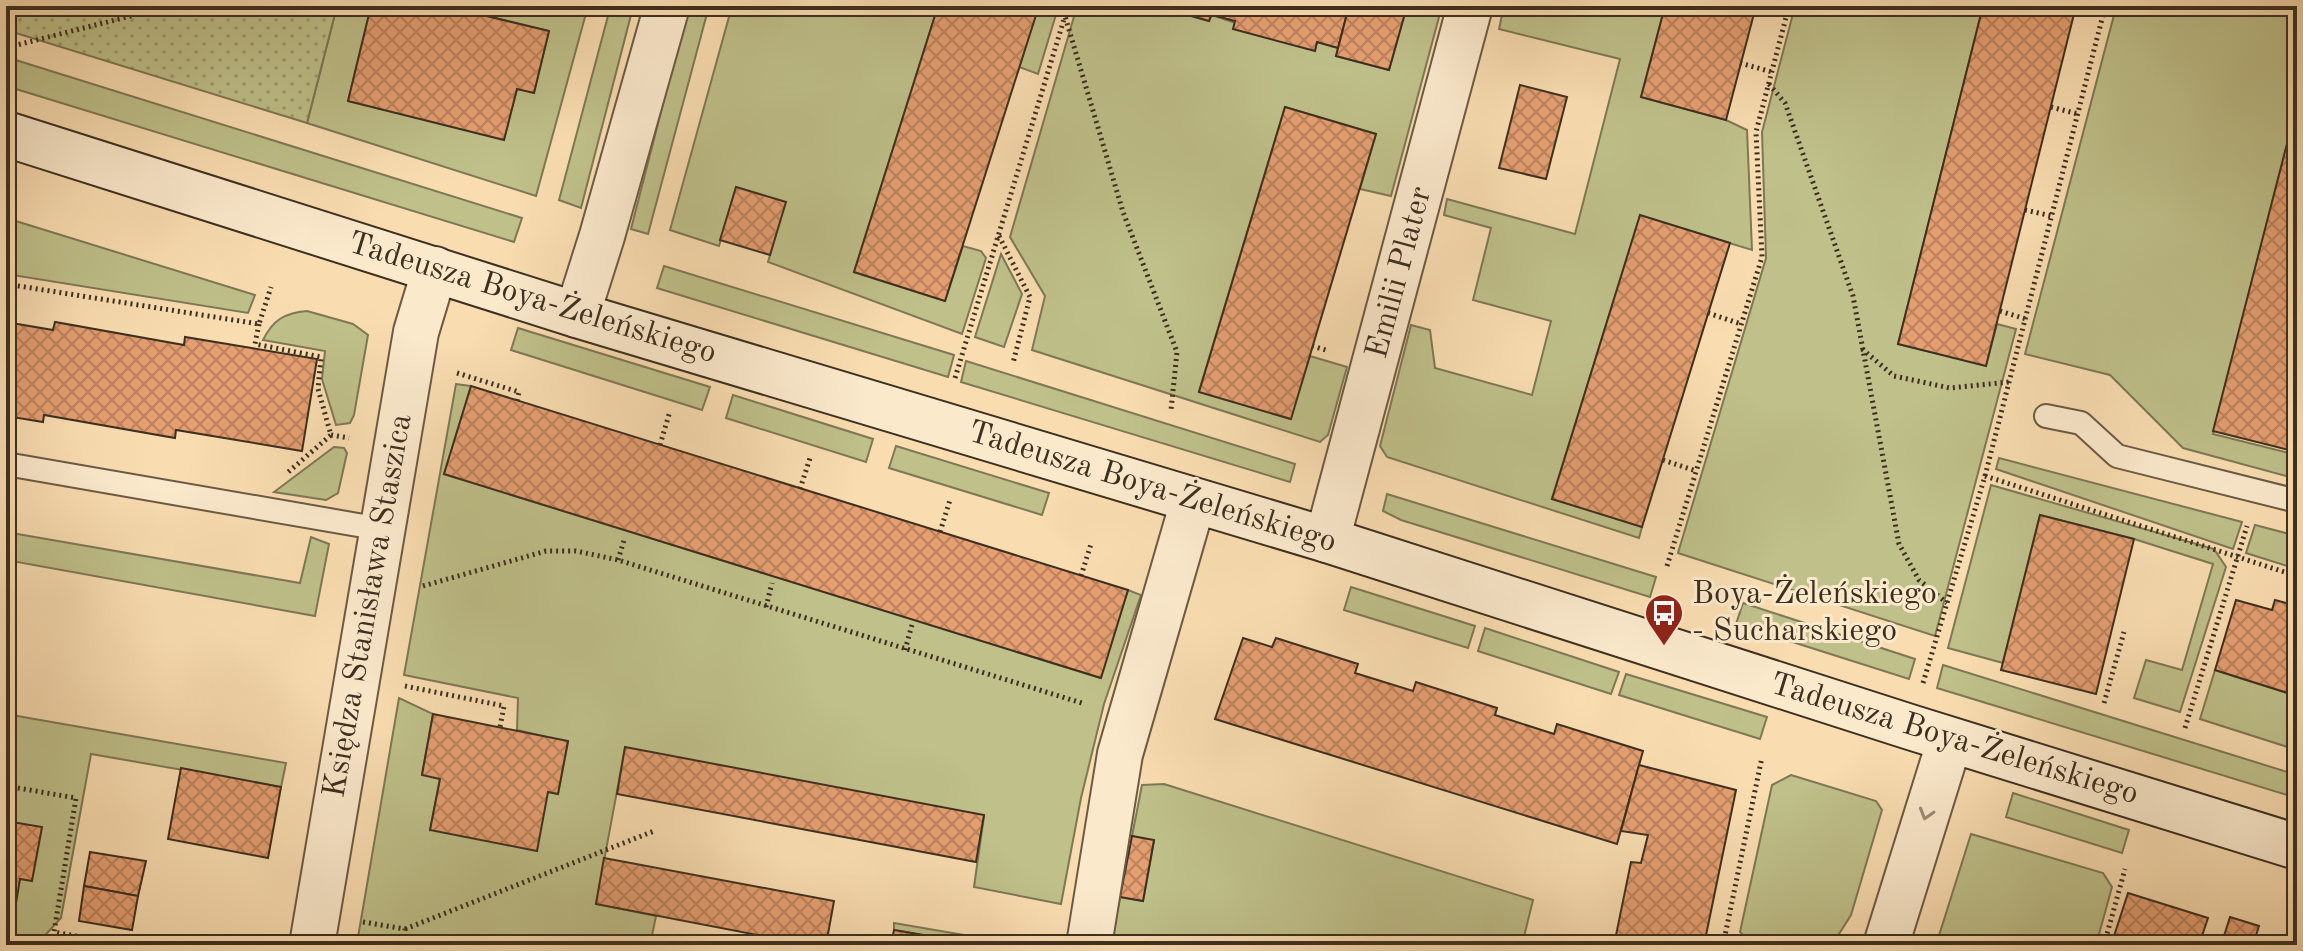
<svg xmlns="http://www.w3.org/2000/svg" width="2303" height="951" font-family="'Old Standard TT',serif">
<defs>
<pattern id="park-dots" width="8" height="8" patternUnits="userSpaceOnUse" patternTransform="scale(2)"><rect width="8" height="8" fill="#bfc08a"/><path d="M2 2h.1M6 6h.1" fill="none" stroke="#9c9c70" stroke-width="1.8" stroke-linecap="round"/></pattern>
<pattern id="building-cross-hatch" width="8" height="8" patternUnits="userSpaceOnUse" patternTransform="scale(2)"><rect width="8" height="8" fill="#e59f71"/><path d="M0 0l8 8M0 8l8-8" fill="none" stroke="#bb825c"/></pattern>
</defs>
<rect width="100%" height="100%" fill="#f9ddb1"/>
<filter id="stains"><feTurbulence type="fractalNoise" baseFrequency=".0025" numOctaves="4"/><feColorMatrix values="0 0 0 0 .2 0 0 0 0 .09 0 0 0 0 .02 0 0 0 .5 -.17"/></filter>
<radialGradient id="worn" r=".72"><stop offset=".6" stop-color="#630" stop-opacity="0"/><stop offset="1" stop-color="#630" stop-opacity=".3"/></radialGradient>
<g fill="#bfc08a" stroke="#7e7854" stroke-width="2">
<path d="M337 6H371L348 101 504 139 517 89 534 92 549 31 474 13 476 6H588L536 196 307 123Z"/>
<path d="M688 6H709L648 234 631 229Z"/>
<path d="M732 6H938L854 272 945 301 963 246 981 251 986 258 962 334 768 262 785 203 736 187 719 246 670 230Z"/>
<path d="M1009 6H1156L1209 21 1212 15 1315 50 1317 42 1338 48 1336 56 1389 70 1407 6H1442L1391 196 1360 189 1376 134 1285 107 1199 391 1290 419 1310 356 1347 367 1328 435 1320 442 1032 350 1045 296 1010 237 1075 13 1058 8 1038 74 1019 67 1036 15Z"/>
<path d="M1504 6H1665L1641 97 1726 120 1747 130 1752 250 1640 216 1552 498 1642 527 1639 538 1387 457 1380 446 1411 325 1430 330 1435 368 1532 395 1551 321 1473 300 1491 228 1444 215 1447 199 1575 234 1620 59 1499 29Z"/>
<path d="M1795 6H1983L1898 344 1986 365 1997 324 2016 329 1935 636 1678 553 1766 258 1762 132Z"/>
<path d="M2120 6H2297V105L2213 434 2297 455V479L2183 448 2110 375 2025 354 2114 15Z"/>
<path d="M616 9 632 11 581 208 559 200 609 12Z"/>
<path d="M6 57 522 218 514 242 6 86Z"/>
<path d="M6 218 255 295 248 313 6 274Z"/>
<path d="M1001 254 1022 294 1004 347 975 337Z"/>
<path d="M664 266 954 355 948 377 657 288Z"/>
<path d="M307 311 353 324 368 335 354 415 350 423 336 425 322 379 325 351 263 340C273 320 284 313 307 311Z"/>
<path d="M518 328 710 387 702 410 511 350Z"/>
<path d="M966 361 1295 464 1290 482 961 382Z"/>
<path d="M456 384 471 386 444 474 1100 678 1128 590 1141 595 1104 704 1081 798 1061 904 974 887 984 816 625 748 596 904 656 916 650 945 357 943 399 698 433 714 422 774 440 779 430 830 548 792 558 794 568 742 517 730 518 698 404 675Z"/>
<path d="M733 395 873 439 866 462 726 418Z"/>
<path d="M896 446 1049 493 1042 515 889 468Z"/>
<path d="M334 447 344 448 347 453 338 493 326 500 274 492Z"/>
<path d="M1999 458 2242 522 2233 549 1996 469Z"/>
<path d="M1991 485 2214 549 2226 567 2180 712 2134 698 2146 660 2182 670 2213 564 2134 539 2040 515 2003 663 1948 648Z"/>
<path d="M1387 494 1656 577 1650 597 1401 520 1383 511Z"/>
<path d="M2255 525 2297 536V569L2246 553Z"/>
<path d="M6 532 300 583 311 537 329 544 315 616 6 560Z"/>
<path d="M1351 587 1475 626 1468 648 1344 610Z"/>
<path d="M1743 603 1915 659 1909 679 1736 624Z"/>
<path d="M1485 628 1619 672 1611 694 1478 651Z"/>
<path d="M1943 665 2297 775V798L1937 688Z"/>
<path d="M2215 670 2297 696V750L2200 719Z"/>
<path d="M1626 674 1767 717 1760 739 1619 695Z"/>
<path d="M6 714 286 763 281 787 91 754 61 918 36 945H6Z"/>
<path d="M1791 775 1876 801 1882 810 1851 915 1832 945H1754L1740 932 1772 785Z"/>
<path d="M1164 784 1533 900 1522 945H1111L1120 897 1143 901 1154 841 1132 836 1142 785Z"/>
<path d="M2013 793 2129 830 2122 853 2006 817Z"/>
<path d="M1971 834 2103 873 2112 887 2096 945H1936Z"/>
<path d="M894 923 1023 945H934L935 937 894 930Z"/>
</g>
<path fill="url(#park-dots)" stroke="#7e7854" stroke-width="2" d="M6 6H337L307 123 6 30Z"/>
<g fill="url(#building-cross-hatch)" stroke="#3d2f1f" stroke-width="2">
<path d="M371 6H445L549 31 534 93 517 89 504 140 348 101Z"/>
<path d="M938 6H1009L1036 15 945 301 854 272Z"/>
<path d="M1156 6H1214L1209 21Z"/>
<path d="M1214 6H1349L1338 48 1317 42 1315 51 1233 29 1235 21 1212 15Z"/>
<path d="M1349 6H1407L1389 70 1336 56Z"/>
<path d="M1665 6H1756L1726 120 1641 97Z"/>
<path d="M1983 6H2076L1986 366 1898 344Z"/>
<path d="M1520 85 1567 97 1546 179 1499 168Z"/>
<path d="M2297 105V452L2213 431Z"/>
<path d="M1285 107 1376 134 1291 419 1199 392Z"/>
<path d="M736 187 786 202 770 255 720 240Z"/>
<path d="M1640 215 1730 243 1642 527 1552 499Z"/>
<path d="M6 322 53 330 55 322 184 345 185 337 317 359 302 451 176 430 175 438 44 415 43 422 6 416Z"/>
<path d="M471 386 1128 590 1101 678 444 474Z"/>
<path d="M2040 515 2134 539 2096 694 2001 670Z"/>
<path d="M2236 600 2272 610 2275 600 2297 606V696L2215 670Z"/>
<path d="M1243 638 1272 647 1276 638 1358 664 1355 673 1413 691 1416 682 1497 708 1495 715 1554 734 1557 724 1643 751 1617 844 1215 719Z"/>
<path d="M433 714 568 741 558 794 548 792 537 851 430 830 440 779 422 775Z"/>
<path d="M625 747 984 815 976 862 617 794Z"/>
<path d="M1639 765 1736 790 1704 945H1614L1631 862 1641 863 1648 835 1621 831Z"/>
<path d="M181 768 281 787 268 858 168 839Z"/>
<path d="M6 821 42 827 32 881 20 879 10 939 6 938Z"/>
<path d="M1132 836 1154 840 1143 901 1120 897Z"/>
<path d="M90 852 146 861 138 896 84 886Z"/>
<path d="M604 858 834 901 826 945H810L596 904Z"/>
<path d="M84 886 138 896 132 930 79 921Z"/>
<path d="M2128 893 2208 918 2199 945H2143L2114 936Z"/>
<path d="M2230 917 2259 926 2253 945 2224 936Z"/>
<path d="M894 930 935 937 934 945H891Z"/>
</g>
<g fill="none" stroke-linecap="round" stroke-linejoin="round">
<defs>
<g id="lane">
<path d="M2046 416 2081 423 2117 456 2297 501"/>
<path d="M6 464 381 529"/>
</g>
<g id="street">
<path d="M577 315 602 236 667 6"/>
<path d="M1327 540 1470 6"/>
<path d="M312 945 416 332 435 269"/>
<path d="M1089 945 1120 754 1193 502"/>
<path d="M1886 945 1950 740"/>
</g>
<path id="secondary" d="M6 134 577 315 1327 540 1910 727 2297 847"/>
</defs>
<use href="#lane" stroke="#6c5a44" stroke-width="26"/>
<use href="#street" stroke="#6c5a44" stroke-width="48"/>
<use href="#secondary" stroke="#3d2f1f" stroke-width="48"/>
<g stroke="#3d2f1f" stroke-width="5" stroke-dasharray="2 4" stroke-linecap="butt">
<path d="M1062 6 1123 212 1177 352 1171 410"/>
<path d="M2090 6 2104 11"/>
<path d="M13 46 170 6"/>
<path d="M1740 63 1772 72"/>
<path d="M1769 84 1785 103 1853 296 1899 544 1919 580 1947 603"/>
<path d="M2051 107 2078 114"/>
<path d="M2025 210 2052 216"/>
<path d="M999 236 1030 297 1013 363"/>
<path d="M6 284 259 324 271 287"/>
<path d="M2000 311 2026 319"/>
<path d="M1708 313 1741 324"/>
<path d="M259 324 255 344 321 357 318 389 331 435 286 474"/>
<path d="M1312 346 1329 351"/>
<path d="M1862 349 1894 376 1950 388 2009 382"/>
<path d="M457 373 519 392 517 401"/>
<path d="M955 378 1065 16"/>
<path d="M331 435 349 438"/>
<path d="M660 445 670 411"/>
<path d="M1663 460 1696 471"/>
<path d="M1985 476 2104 11 2108 6"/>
<path d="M800 489 811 455"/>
<path d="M940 532 950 500"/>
<path d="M618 560 625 537"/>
<path d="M1667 566 1762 257 1756 132 1789 6"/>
<path d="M1081 576 1091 544"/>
<path d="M423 586 546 551H576L618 560 1085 704"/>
<path d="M766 607 772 583"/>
<path d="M905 650 912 625"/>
<path d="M1923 683 1985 476 2297 576"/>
<path d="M405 686 504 706 500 727"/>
<path d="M2104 703 2124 632"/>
<path d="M2185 728 2247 526"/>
<path d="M6 786 76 798 54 932 125 945"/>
<path d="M363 922 405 929 402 945"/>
<path d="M405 929 654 831"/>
<path d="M1723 945 1762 757"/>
<path d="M2104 945 2125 869"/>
</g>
<use href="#lane" stroke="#fbe9cc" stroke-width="22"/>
<use href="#street" stroke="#fbe9cc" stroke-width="44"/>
<use href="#secondary" stroke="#fbe9cc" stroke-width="44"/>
</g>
<defs><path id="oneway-chevron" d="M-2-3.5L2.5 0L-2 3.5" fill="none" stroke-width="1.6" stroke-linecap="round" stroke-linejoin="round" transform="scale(2)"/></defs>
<use stroke="#9c8c76" href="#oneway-chevron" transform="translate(1926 814) rotate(107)"/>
<defs>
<symbol id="bus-pin" viewBox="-11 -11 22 30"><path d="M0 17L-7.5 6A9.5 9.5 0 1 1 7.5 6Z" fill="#8f2418" stroke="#fbe9cc"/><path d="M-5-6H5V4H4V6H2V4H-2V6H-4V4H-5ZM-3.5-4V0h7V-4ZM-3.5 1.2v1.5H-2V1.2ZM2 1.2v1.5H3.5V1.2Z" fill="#fff"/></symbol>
</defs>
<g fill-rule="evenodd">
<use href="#bus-pin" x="1642" y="591" width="44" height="60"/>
</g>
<g text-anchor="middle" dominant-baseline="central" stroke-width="6" stroke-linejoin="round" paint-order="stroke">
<g font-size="32" fill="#3d2f1f" stroke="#fbe9cc">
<text transform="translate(1400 273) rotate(-75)">Emilii Plater</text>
<text transform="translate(532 299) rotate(17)">Tadeusza Boya-Żeleńskiego</text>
<text transform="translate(1152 488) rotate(17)">Tadeusza Boya-Żeleńskiego</text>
<text transform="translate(369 606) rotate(-80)">Księdza Stanisława Staszica</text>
<text transform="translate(1954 740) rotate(17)">Tadeusza Boya-Żeleńskiego</text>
</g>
<g font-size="32" fill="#3d2f1f" stroke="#fbe9cc" text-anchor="start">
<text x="1692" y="595">Boya-Żeleńskiego<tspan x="1692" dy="37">- Sucharskiego</tspan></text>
</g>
</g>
<rect width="2303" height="951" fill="none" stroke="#f9ddb1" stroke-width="32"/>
<rect x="8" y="8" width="2287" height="935" fill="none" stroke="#3d2f1f" stroke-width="4"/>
<rect x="16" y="16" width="2271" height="919" fill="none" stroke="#3d2f1f" stroke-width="2"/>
<rect width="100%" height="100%" filter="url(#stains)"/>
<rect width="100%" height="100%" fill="url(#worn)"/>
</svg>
